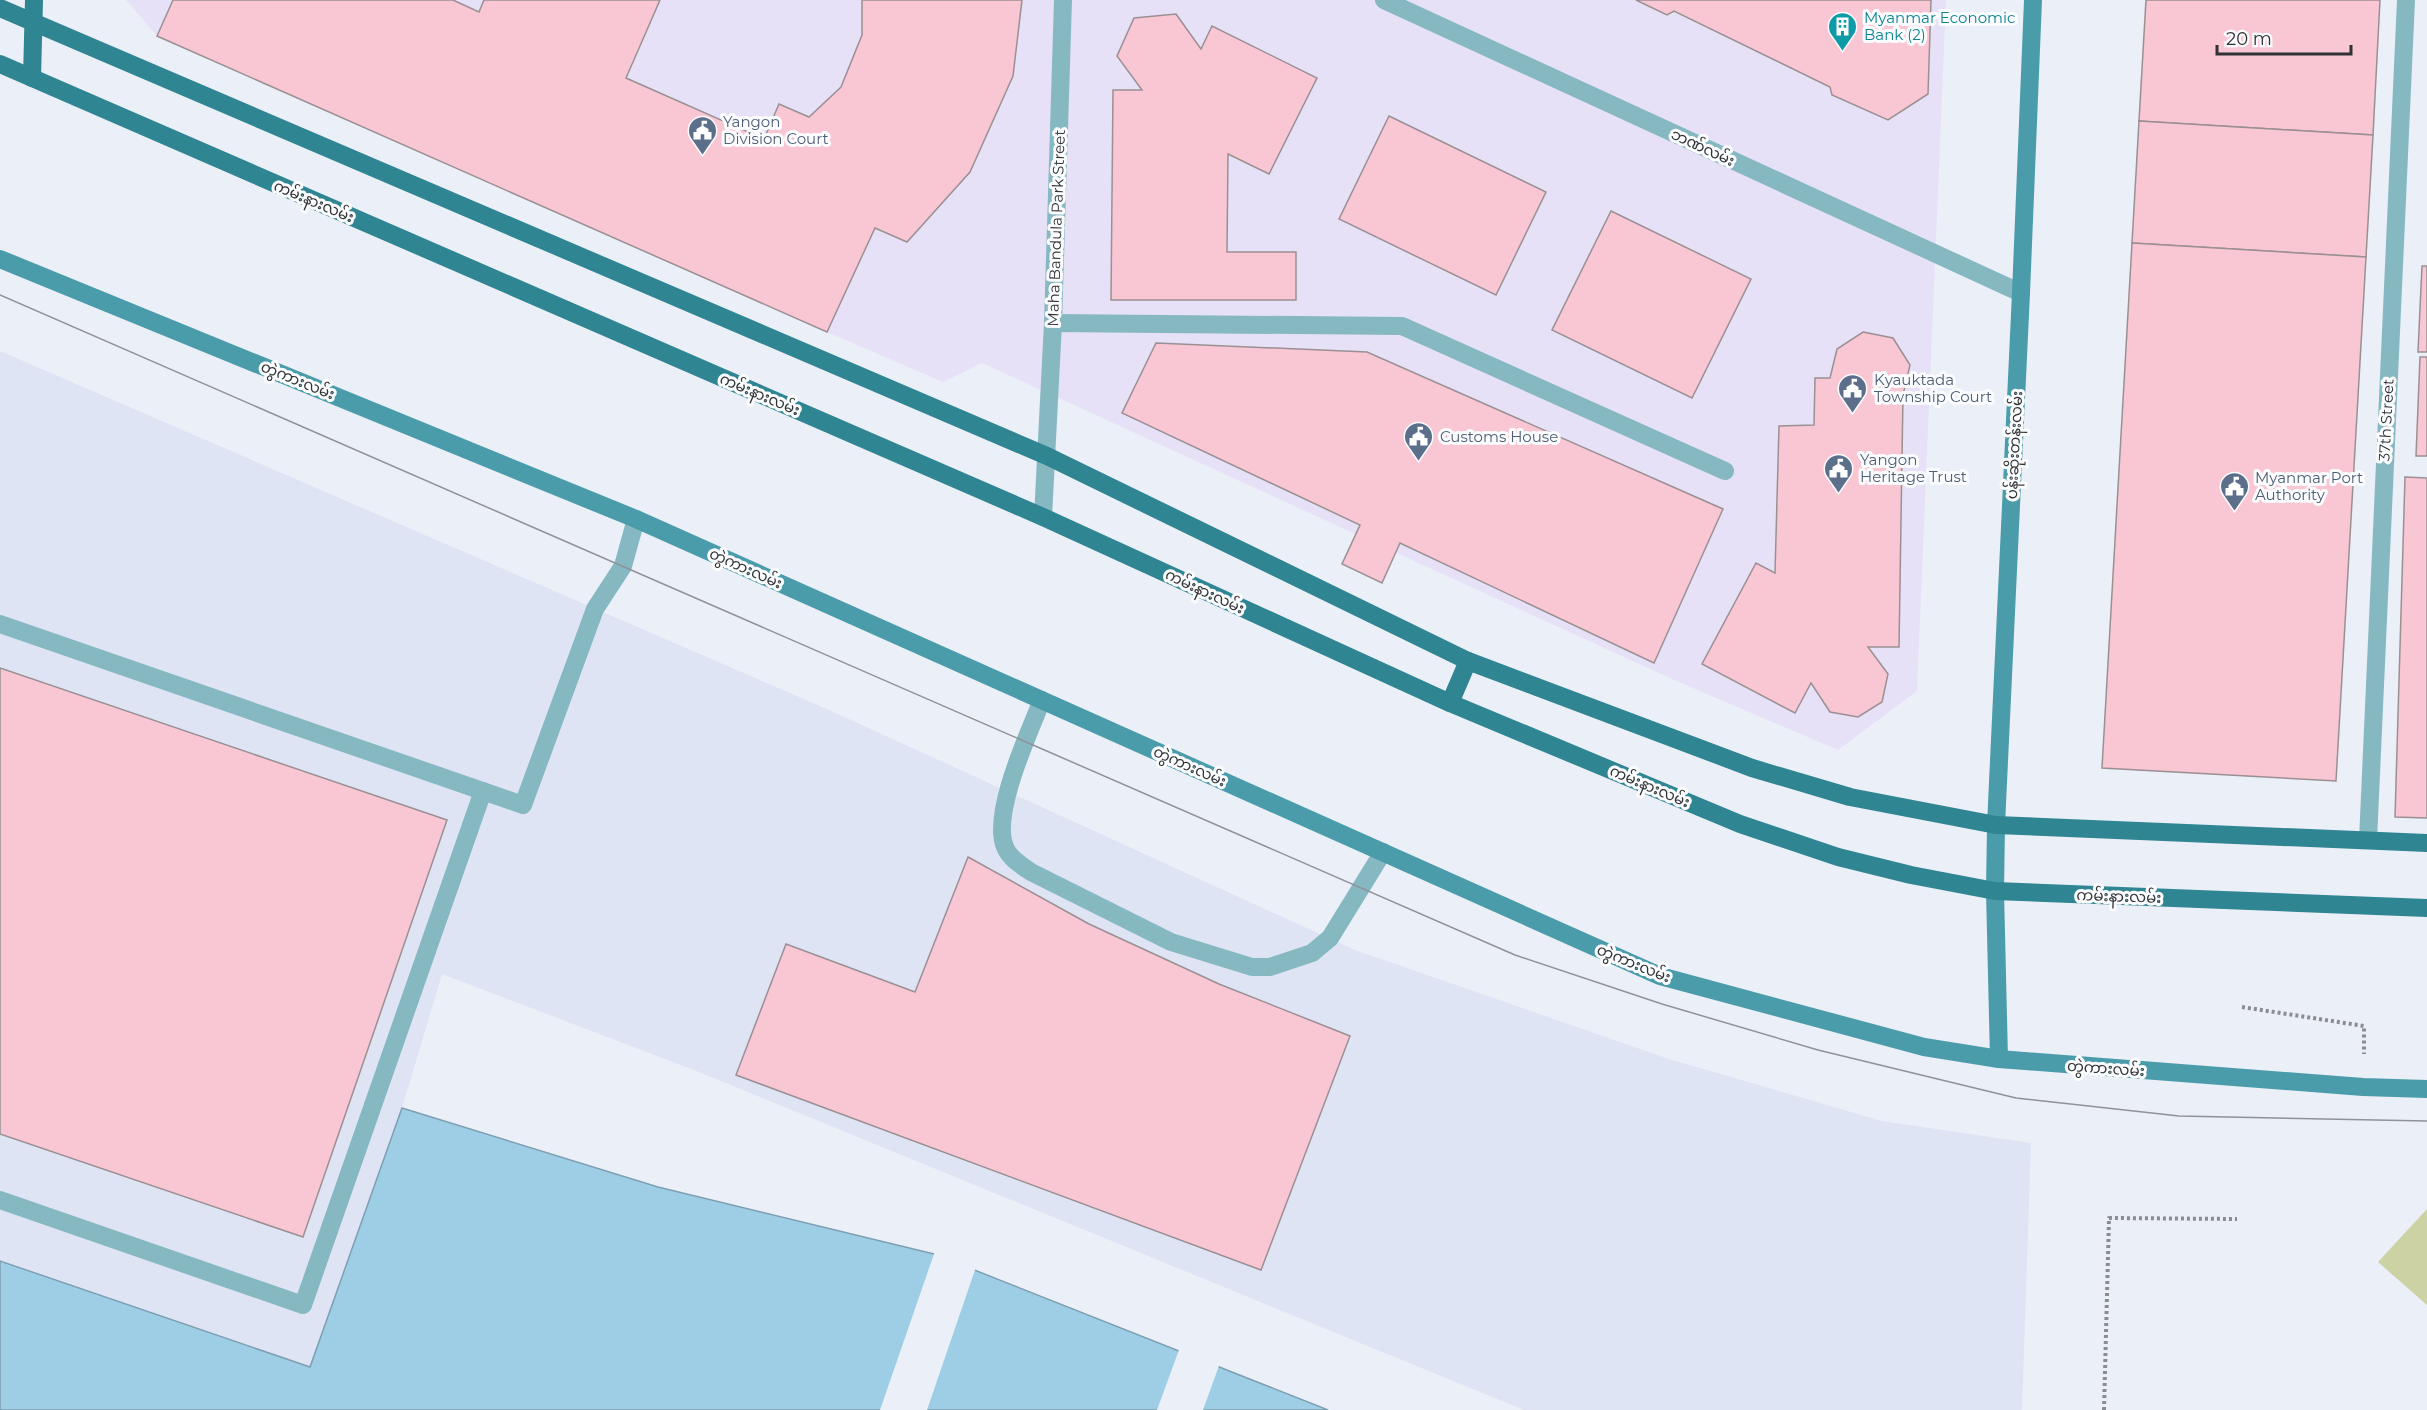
<svg xmlns="http://www.w3.org/2000/svg" width="2427" height="1410" font-family="Montserrat,'Noto Sans Myanmar',sans-serif">
<rect width="100%" height="100%" fill="#ebeff7"/>
<path fill="#e6e1f7" d="M126 0H1946L1917 691 1838 750 1672 679 982 363 943 382 827 332 157 36Z"/>
<path fill="#dee4f4" d="M0 351 829 710 1355 950 1669 1059 1882 1121 2031 1143 2022 1410H1524L699 1072 442 974 402 1108 310 1368 0 1261Z"/>
<path fill="#cdd2a5" d="M2427 1209V1305L2378 1262Z"/>
<path fill="#9dcee6" stroke="#7d9fb1" stroke-width="1.5" d="M402 1108 658 1187 934 1254 1328 1410H0V1261L310 1367Z"/>
<g fill="#ebeff7">
<path d="M935 1251 976 1267 927 1410H880Z"/>
<path d="M1180 1347 1220 1363 1203 1410H1157Z"/>
</g>
<g fill="#f9c6d4" stroke="#9a9093" stroke-width="1.5">
<path d="M173 0H453L479 12 484 0H660L626 78 764 139 779 104 809 117 841 87 862 35V0H1022L1013 76 970 172 907 242 875 228 827 332 157 36Z"/>
<path d="M1636 0H1931L1928 94 1888 120 1832 95 1830 87 1674 11 1667 15Z"/>
<path d="M2146 0H2380L2373 135 2139 121Z"/>
<path d="M1176 14 1201 49 1212 26 1317 78 1269 174 1228 154 1227 252H1296V300H1111L1113 90H1142L1117 56 1134 18Z"/>
<path d="M1389 116 1546 192 1496 295 1339 219Z"/>
<path d="M2139 121 2373 135 2366 257 2132 243Z"/>
<path d="M1611 211 1751 279 1692 398 1552 330Z"/>
<path d="M2132 243 2366 257 2336 781 2102 768Z"/>
<path d="M2422 266H2427V352H2418Z"/>
<path d="M1863 332 1893 338 1910 365 1903 395 1899 647H1868L1888 674 1882 702 1858 717 1830 712 1811 683 1795 713 1702 664 1756 563 1775 573 1779 426 1814 425 1815 378H1830L1837 349Z"/>
<path d="M1156 343 1367 352 1723 509 1654 663 1400 543 1382 583 1342 564 1360 525 1122 413Z"/>
<path d="M2420 357H2427V456H2416Z"/>
<path d="M2405 477 2427 478V818L2395 817Z"/>
<path d="M0 668 447 820 303 1237 0 1134Z"/>
<path d="M968 857 1089 924 1219 984 1350 1036 1261 1270 736 1075 786 944 915 992Z"/>
</g>
<g fill="none" stroke-linecap="round" stroke-linejoin="round">
<g stroke="#8a8c91" stroke-width="4" stroke-dasharray="3 3" stroke-linecap="butt">
<path d="M2242 1007 2364 1026V1054"/>
<path d="M2104 1410 2109 1218 2237 1219"/>
</g>
<g stroke="#86b8c1" stroke-width="18">
<path d="M1053 323 1402 326 1725 471"/>
<path d="M0 624 523 805 595 609 623 566 636 519"/>
<path d="M1042 700C1029 733 991 814 1005 847 1009 858 1022 866 1031 872L1171 942 1252 967H1270L1312 953 1330 938 1383 852"/>
<path d="M0 1200 303 1305 483 791"/>
</g>
<g stroke="#86b8c1" stroke-width="18">
<path d="M1384 0 2021 293"/>
<path d="M1043 517 1053 323 1063 0"/>
<path d="M2368 840 2406 0"/>
</g>
<g stroke="#4a9caa" stroke-width="18">
<path d="M0 259 636 519 1660 976 1924 1047 1999 1059 2363 1087 2427 1089"/>
<path d="M1999 1059 1995 891 1996 825 2021 293 2033 0"/>
</g>
<g stroke="#308592" stroke-width="18">
<path d="M0 8 1047 456 1468 661 1752 768 1850 797 1996 825 2427 843"/>
<path d="M0 64 1043 517 1450 703 1740 824 1838 857 1911 875 1995 891 2427 908"/>
<path d="M32 78 34 0"/>
<path d="M1450 703 1468 661"/>
</g>
<path stroke="#8f9298" stroke-width="1.5" d="M0 295 1515 955 1662 1004 1818 1050 2016 1098 2179 1116 2427 1121"/>
</g>
<defs>
<symbol id="building-pin" viewBox="-11 -11 22 30"><path d="M0 17L-7.5 6A9.5 9.5 0 1 1 7.5 6Z" fill="#0f9aa8" stroke="#fbfcfe"/><path d="M-4-6H4V6H1V3H-1V6H-4ZM-2.5-4.3h1.7v1.8h-1.7ZM.8-4.3h1.7v1.8H.8ZM-2.5-1h1.7V.8h-1.7ZM.8-1h1.7V.8H.8Z" fill="#fff"/></symbol>
<symbol id="civic-pin" viewBox="-11 -11 22 30"><path d="M0 17L-7.5 6A9.5 9.5 0 1 1 7.5 6Z" fill="#5c6f8a" stroke="#fbfcfe"/><path d="M-.6-6.5H3V-4.5H.6V-3L4-1V1h2V6H-6V1h2V-1L-.6-3ZM-1.2 2.5V6h2.4V2.5Z" fill="#fff"/></symbol>
</defs>
<g fill-rule="evenodd">
<use href="#building-pin" x="1826" y="10" width="33" height="45"/>
<use href="#civic-pin" x="686" y="114" width="33" height="45"/>
<use href="#civic-pin" x="1836" y="372" width="33" height="45"/>
<use href="#civic-pin" x="1402" y="420" width="33" height="45"/>
<use href="#civic-pin" x="1822" y="452" width="33" height="45"/>
<use href="#civic-pin" x="2218" y="470" width="33" height="45"/>
</g>
<g text-anchor="middle" dominant-baseline="central" stroke-width="6" stroke-linejoin="round" paint-order="stroke">
<g font-size="15" fill="#0d838f" stroke="#fbfcfe" text-anchor="start">
<text x="1864" y="17">Myanmar Economic<tspan x="1864" dy="17">Bank (2)</tspan></text>
</g>
<g font-size="15" fill="#4e5e75" stroke="#fbfcfe" text-anchor="start">
<text x="723" y="121">Yangon<tspan x="723" dy="17">Division Court</tspan></text>
<text x="1874" y="379">Kyauktada<tspan x="1874" dy="17">Township Court</tspan></text>
<text x="1440" y="436">Customs House</text>
<text x="1860" y="459">Yangon<tspan x="1860" dy="17">Heritage Trust</tspan></text>
<text x="2255" y="477">Myanmar Port<tspan x="2255" dy="17">Authority</tspan></text>
</g>
<g font-size="15" fill="#313235" stroke="#fbfcfe">
<text transform="translate(1703 147) rotate(25)">ဘဏ်လမ်း</text>
<text transform="translate(314 201) rotate(23)">ကမ်းနားလမ်း</text>
<text transform="translate(1056 228) rotate(-88)">Maha Bandula Park Street</text>
<text transform="translate(298 380) rotate(22)">တွဲကားလမ်း</text>
<text transform="translate(760 394) rotate(23)">ကမ်းနားလမ်း</text>
<text transform="translate(2386 420) rotate(-87)">37th Street</text>
<text transform="translate(2014 445) rotate(-87)">ပန်းဆိုးတန်းလမ်း</text>
<text transform="translate(746 568) rotate(24)">တွဲကားလမ်း</text>
<text transform="translate(1205 591) rotate(25)">ကမ်းနားလမ်း</text>
<text transform="translate(1190 766) rotate(24)">တွဲကားလမ်း</text>
<text transform="translate(1650 786) rotate(23)">ကမ်းနားလမ်း</text>
<text transform="translate(2119 896) rotate(2)">ကမ်းနားလမ်း</text>
<text transform="translate(1634 963) rotate(22)">တွဲကားလမ်း</text>
<text transform="translate(2106 1068) rotate(4)">တွဲကားလမ်း</text>
</g>
</g>
<path d="M2217 45v9h134v-9" fill="none" stroke="#313235" stroke-width="3"/>
<text x="2226" y="45" font-size="18" fill="#313235" stroke="#fbfcfe" stroke-width="4.5" paint-order="stroke">20 m</text>
</svg>
